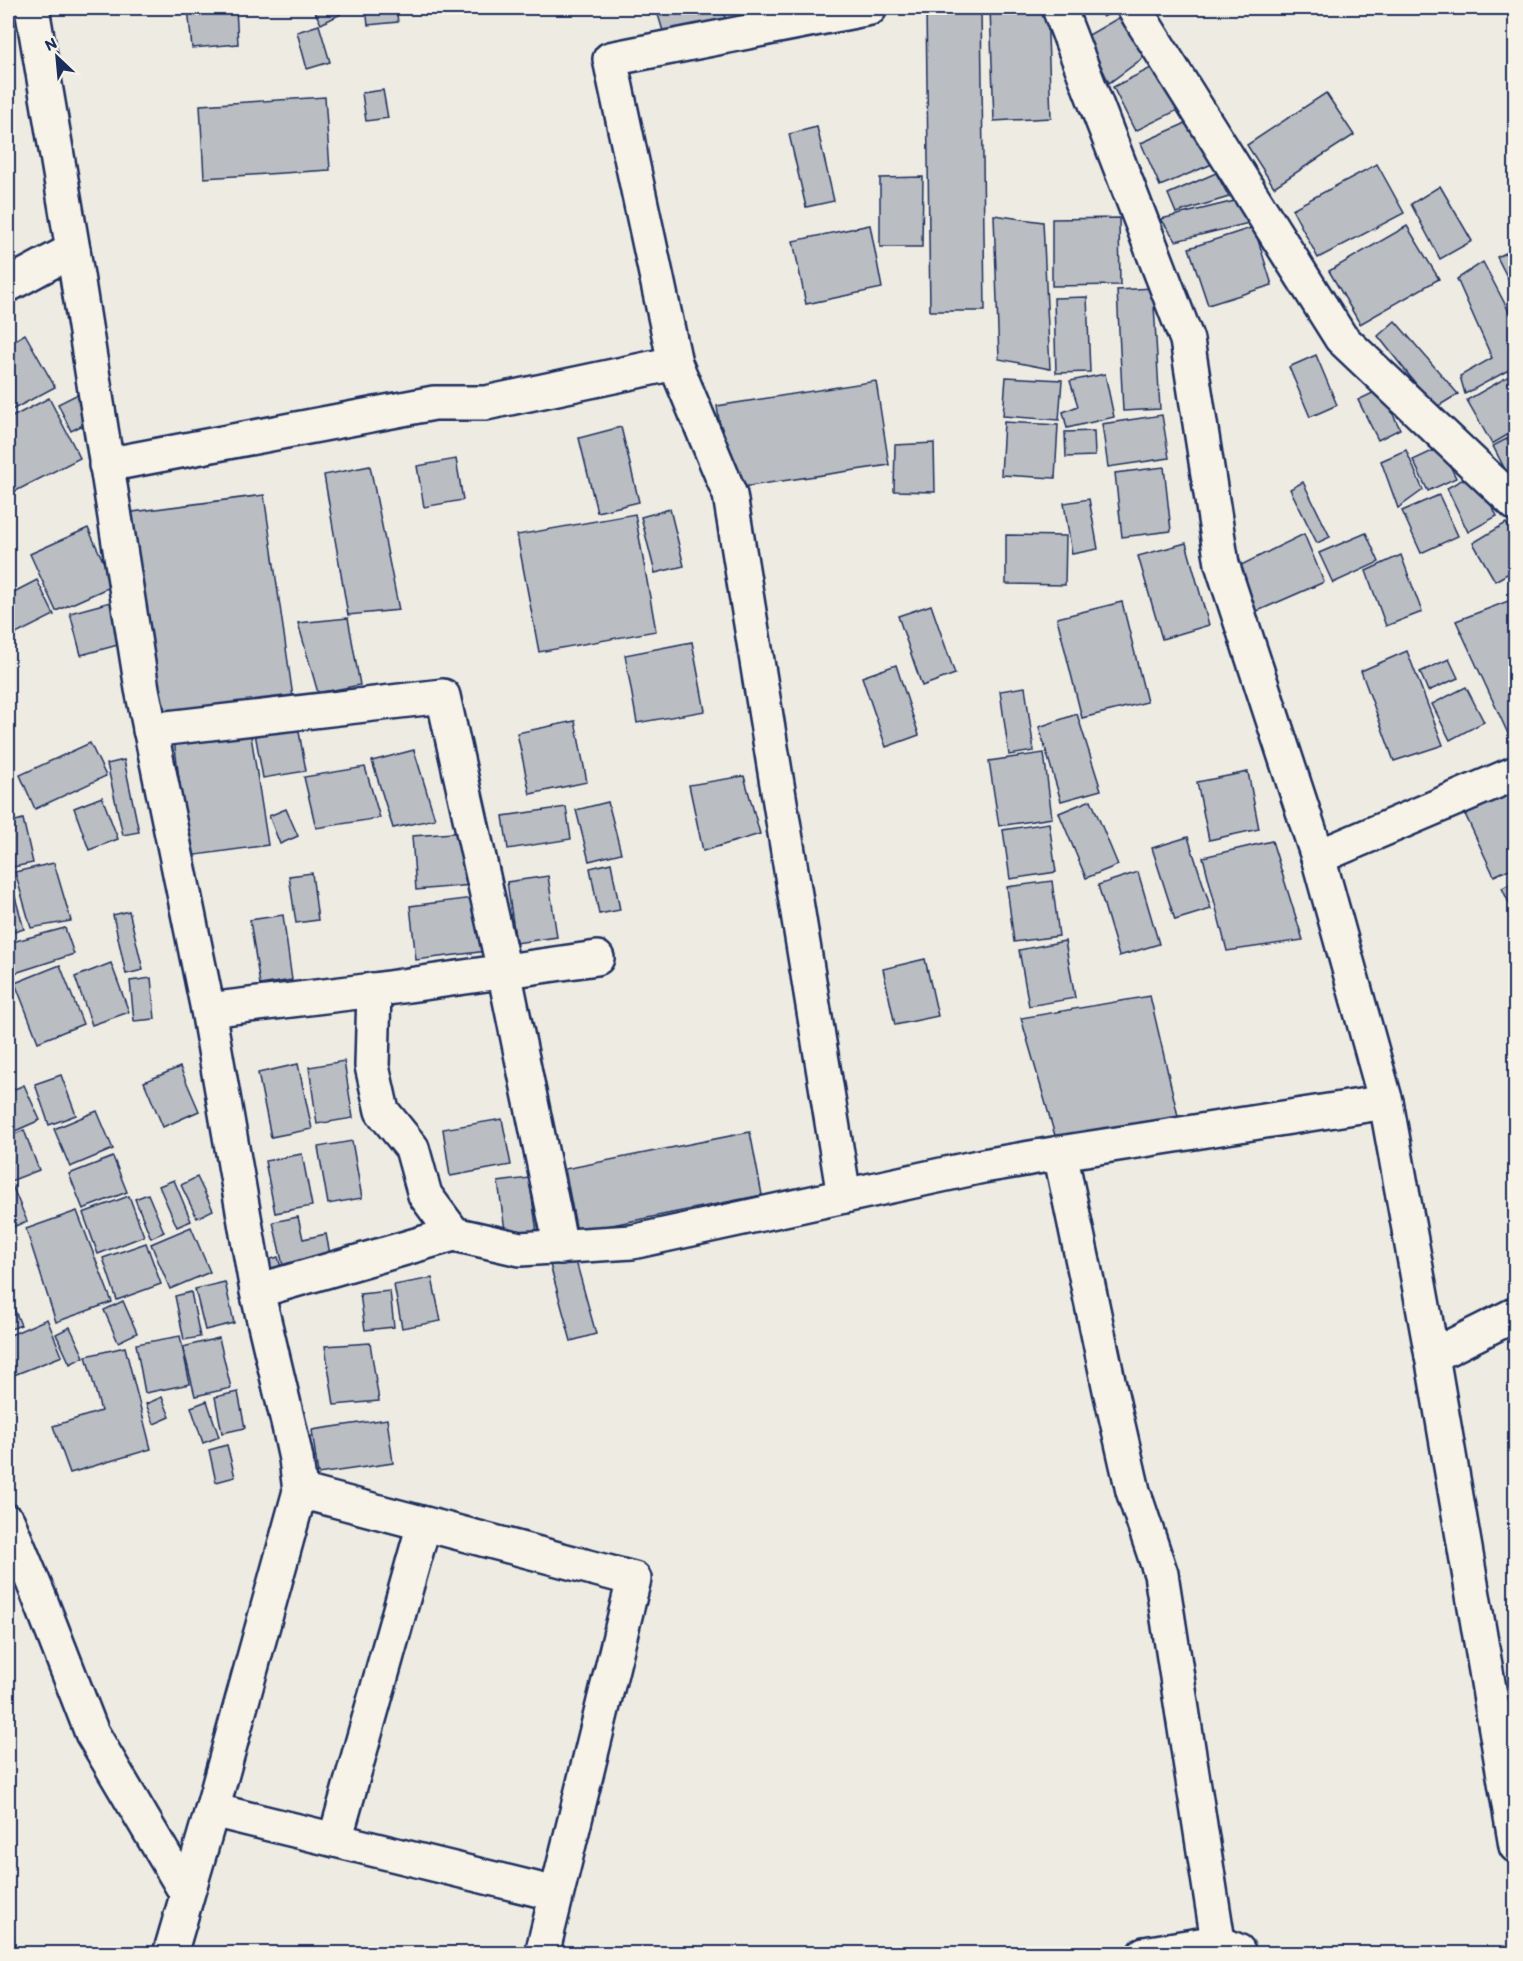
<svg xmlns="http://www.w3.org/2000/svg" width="1523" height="1961" font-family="Itim,sans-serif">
<rect width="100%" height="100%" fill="#eeebe2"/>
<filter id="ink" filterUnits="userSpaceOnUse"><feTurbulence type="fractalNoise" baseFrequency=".0167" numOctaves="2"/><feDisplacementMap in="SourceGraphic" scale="12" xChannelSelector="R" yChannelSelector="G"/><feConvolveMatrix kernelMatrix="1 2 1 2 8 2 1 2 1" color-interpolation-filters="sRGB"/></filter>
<g filter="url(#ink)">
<g fill="#babdc2" stroke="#1b2f5e" stroke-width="1.5">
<path d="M188 8H236L238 44 192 48Z"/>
<path d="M313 8H338L341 14 321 24Z"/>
<path d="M366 8H396L398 22 368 25Z"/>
<path d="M656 8H722L727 23 666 41Z"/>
<path d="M752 8H820L755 20Z"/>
<path d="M926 8H981L985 311H930Z"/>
<path d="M990 8H1047L1051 118 994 121Z"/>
<path d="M1096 8H1120L1103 17Z"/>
<path d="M1127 13 1151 52 1109 83 1087 36Z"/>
<path d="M319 25 330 62 307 69 297 32Z"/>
<path d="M1159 64 1180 109 1135 131 1113 87Z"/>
<path d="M383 90 388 118 366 121 362 93Z"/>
<path d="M1326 93 1354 135 1274 187 1247 145Z"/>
<path d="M325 97 330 170 204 178 200 105Z"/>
<path d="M1193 120 1212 164 1160 186 1141 143Z"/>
<path d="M817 127 834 201 806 207 789 134Z"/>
<path d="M1377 164 1404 213 1318 258 1292 209Z"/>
<path d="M1216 173 1229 197 1176 213 1168 194Z"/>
<path d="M923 177 922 247H880V178Z"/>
<path d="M1440 186 1472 241 1440 259 1411 204Z"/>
<path d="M1239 200 1249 223 1176 241 1161 219Z"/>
<path d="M994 215 1043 222 1050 369 999 359Z"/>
<path d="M1119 218 1120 285 1052 286V219Z"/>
<path d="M870 225 882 288 806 304 793 241Z"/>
<path d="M1407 226 1439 279 1360 324 1329 271Z"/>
<path d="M1254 227 1272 285 1208 305 1189 248Z"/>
<path d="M1516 248V294L1497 257Z"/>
<path d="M1483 262 1516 325V366L1465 394 1460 376 1492 358 1457 279Z"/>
<path d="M1153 288 1160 409 1123 411 1117 290Z"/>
<path d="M1087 297 1090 372 1056 373 1054 298Z"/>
<path d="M1395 321 1458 394 1435 408 1378 336Z"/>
<path d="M25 334 55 387 8 412V344Z"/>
<path d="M1316 355 1337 405 1310 417 1289 367Z"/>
<path d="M1516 372V430L1492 444 1467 400Z"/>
<path d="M1105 374 1114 417 1067 428 1063 412 1078 406 1070 381Z"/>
<path d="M1006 377 1062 380 1059 420 1003 416Z"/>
<path d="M876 381 889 465 729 489 717 406Z"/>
<path d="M1381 389 1400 429 1378 440 1358 400Z"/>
<path d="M80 393 93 420 71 431 58 404Z"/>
<path d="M49 398 80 458 8 495V419Z"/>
<path d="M1162 415 1169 458 1108 467 1102 424Z"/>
<path d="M1004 422 1058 425 1055 478 1001 475Z"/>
<path d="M621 427 639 502 597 512 579 438Z"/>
<path d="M1094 431 1095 456 1066 457 1065 432Z"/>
<path d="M1516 434V491L1493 446Z"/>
<path d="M934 443 935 492 894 491 895 445Z"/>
<path d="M1441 447 1456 478 1428 491 1413 460Z"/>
<path d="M1406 450 1423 490 1398 508 1381 461Z"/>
<path d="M456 459 463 500 424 507 417 466Z"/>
<path d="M370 466 399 610 348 615 324 475Z"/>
<path d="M1164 467 1171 531 1122 537 1115 473Z"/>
<path d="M1474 473 1497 516 1468 532 1447 488Z"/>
<path d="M1303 482 1330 537 1317 543 1290 489Z"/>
<path d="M264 495 294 704 159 722 125 513Z"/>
<path d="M1439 495 1458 536 1421 553 1402 511Z"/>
<path d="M1089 499 1098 549 1072 554 1064 503Z"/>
<path d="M670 509 684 566 655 573 641 517Z"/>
<path d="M635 514 656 631 539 652 517 535Z"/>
<path d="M1506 523 1516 539V569L1495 581 1473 543Z"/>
<path d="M88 528 114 585 56 611 30 554Z"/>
<path d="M1366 533 1379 562 1333 583 1319 553Z"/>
<path d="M1304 534 1324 582 1253 613 1235 568Z"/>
<path d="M1006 535 1066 536 1065 585 1006 584Z"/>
<path d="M1186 543 1209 625 1162 639 1138 556Z"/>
<path d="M1401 555 1422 612 1386 626 1366 571Z"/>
<path d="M37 580 54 615 10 637 8 632V595Z"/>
<path d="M1516 598V751L1456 621Z"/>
<path d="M118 600 129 642 81 655 70 613Z"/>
<path d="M1122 602 1147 702 1082 718 1057 618Z"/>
<path d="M931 605 955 674 922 686 898 616Z"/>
<path d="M348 618 360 685 318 693 298 623Z"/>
<path d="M692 642 705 711 637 723 625 655Z"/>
<path d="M1407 651 1443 745 1394 761 1361 671Z"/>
<path d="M1449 659 1458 678 1428 691 1420 672Z"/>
<path d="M896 665 919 735 886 747 862 677Z"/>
<path d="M1025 687 1034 751 1009 755 1000 691Z"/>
<path d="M1466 687 1484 722 1450 740 1432 704Z"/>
<path d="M1077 714 1101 790 1061 801 1039 727Z"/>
<path d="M296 715 306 771 263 778 253 722Z"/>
<path d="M575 721 587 782 530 794 517 733Z"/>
<path d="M250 729 268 845 189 856 174 740Z"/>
<path d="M90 743 106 776 35 809 20 775Z"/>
<path d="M414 750 435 819 393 828 372 761Z"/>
<path d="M1044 753 1052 818 999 826 989 761Z"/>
<path d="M124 760 139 832 123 835 107 764Z"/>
<path d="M365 767 380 818 316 828 304 777Z"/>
<path d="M1248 772 1259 829 1209 840 1197 782Z"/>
<path d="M744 776 760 834 703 851 689 785Z"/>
<path d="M1510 789 1516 800V866L1494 876 1465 814Z"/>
<path d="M102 797 118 839 89 850 74 808Z"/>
<path d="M1091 800 1118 865 1086 878 1059 813Z"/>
<path d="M608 802 621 853 589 861 576 810Z"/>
<path d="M566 807 571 839 508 849 503 816Z"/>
<path d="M286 809 298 836 280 844 269 816Z"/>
<path d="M23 819 33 863 13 867 8 841V823Z"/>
<path d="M1049 823 1056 872 1010 879 1003 830Z"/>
<path d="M467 832 472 885 416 890 412 836Z"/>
<path d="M1188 837 1211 909 1175 920 1152 848Z"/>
<path d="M1272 841 1303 940 1227 951 1203 857Z"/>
<path d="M54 863 71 921 31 928 15 872Z"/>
<path d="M611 863 620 910 599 914 590 868Z"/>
<path d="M1138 872 1159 944 1119 956 1098 885Z"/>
<path d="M312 873 318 920 296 923 289 876Z"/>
<path d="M548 876 557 937 516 943 507 882Z"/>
<path d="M10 879 24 929 8 934V880Z"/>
<path d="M1052 881 1059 936 1014 942 1007 887Z"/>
<path d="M1516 881V918L1502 888Z"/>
<path d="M481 897 487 951 416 960 410 906Z"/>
<path d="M129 911 143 970 126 974 113 915Z"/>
<path d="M283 915 292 980 260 985 250 920Z"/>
<path d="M65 928 74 954 15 973 8 943Z"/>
<path d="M1065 941 1075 998 1029 1006 1019 950Z"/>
<path d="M925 959 938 1016 895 1025 883 969Z"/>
<path d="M111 963 129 1012 92 1025 75 977Z"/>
<path d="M60 965 83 1024 38 1042 15 983Z"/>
<path d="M151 978 155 1019 134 1021 130 981Z"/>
<path d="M1150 996 1181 1129 1060 1153 1021 1018Z"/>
<path d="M344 1061 353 1118 317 1124 309 1067Z"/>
<path d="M298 1064 312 1129 271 1137 258 1073Z"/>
<path d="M180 1067 199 1111 163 1127 144 1082Z"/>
<path d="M61 1075 76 1115 49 1125 35 1084Z"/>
<path d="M24 1085 40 1120 8 1134V1092Z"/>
<path d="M97 1111 113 1149 70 1167 54 1129Z"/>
<path d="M502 1119 511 1165 450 1176 443 1129Z"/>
<path d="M24 1130 39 1170 8 1182V1137Z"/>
<path d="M750 1132 762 1195 577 1232 565 1169Z"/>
<path d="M352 1141 362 1198 328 1204 318 1147Z"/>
<path d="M302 1154 312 1206 275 1213 265 1161Z"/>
<path d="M113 1157 127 1192 83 1209 69 1174Z"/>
<path d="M197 1177 213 1210 197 1218 181 1185Z"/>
<path d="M529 1178 537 1232 506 1237 498 1182Z"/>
<path d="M174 1180 191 1221 177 1227 159 1186Z"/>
<path d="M11 1183 27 1221 8 1229V1185Z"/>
<path d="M148 1194 164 1232 151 1238 135 1199Z"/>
<path d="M129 1196 144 1236 98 1254 83 1213Z"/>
<path d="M77 1211 112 1302 56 1322 26 1229Z"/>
<path d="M298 1217 303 1239 326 1234 331 1259 284 1270 273 1222Z"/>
<path d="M191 1227 210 1272 170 1289 151 1244Z"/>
<path d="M146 1243 161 1284 117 1300 103 1258Z"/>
<path d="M574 1254 596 1334 571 1341 549 1261Z"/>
<path d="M278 1257 283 1275 265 1280 261 1262Z"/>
<path d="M432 1278 441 1321 402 1328 394 1285Z"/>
<path d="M225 1282 234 1323 205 1330 195 1289Z"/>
<path d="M390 1291 394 1327 365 1330 360 1294Z"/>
<path d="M191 1292 200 1337 184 1340 175 1296Z"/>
<path d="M8 1295 21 1325 8 1330Z"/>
<path d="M123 1301 137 1333 118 1342 104 1310Z"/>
<path d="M47 1319 62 1356 14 1375 8 1359V1336Z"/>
<path d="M70 1327 84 1357 70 1364 56 1334Z"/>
<path d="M180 1336 190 1384 145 1393 136 1344Z"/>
<path d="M219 1338 231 1388 195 1396 183 1347Z"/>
<path d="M370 1343 379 1401 334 1405 325 1346Z"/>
<path d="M125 1347 151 1449 70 1473 53 1426 101 1411 86 1356Z"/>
<path d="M238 1392 245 1428 222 1433 215 1397Z"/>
<path d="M162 1397 170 1417 154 1424 146 1404Z"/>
<path d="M207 1401 219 1437 203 1443 191 1407Z"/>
<path d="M387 1419 393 1463 318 1474 312 1430Z"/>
<path d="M227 1445 235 1477 216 1482 209 1450Z"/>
</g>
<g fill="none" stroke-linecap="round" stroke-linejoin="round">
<defs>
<g id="street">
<path d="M32 8 73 250 142 689 208 1010 257 1291 289 1426 296 1459 300 1491 212 1810 170 1954"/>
<path d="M1134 8 1341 338 1516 504"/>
<path d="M8 285 73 250"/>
<path d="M106 465 434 403H486L675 363"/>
<path d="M150 730 443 696 504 971 561 1247"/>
<path d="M1318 857 1516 773"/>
<path d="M374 990 372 1066 382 1111 412 1148 425 1195 454 1234 520 1249 632 1242 983 1166 1060 1153 1386 1102"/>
<path d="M208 1010 374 990 597 958"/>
<path d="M1060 1153 1110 1390 1133 1491 1161 1574 1220 1954"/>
<path d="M844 1196 730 495 675 363 610 59 870 8"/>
<path d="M257 1291 454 1234"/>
<path d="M1432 1356 1516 1314"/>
<path d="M300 1491 634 1579 542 1954"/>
<path d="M8 1522 38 1594 92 1733 187 1894"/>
<path d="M212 1810 556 1894"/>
<path d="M335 1840 424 1524"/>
<path d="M1144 1954 1218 1942 1238 1951"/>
</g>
<path id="secondary" d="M1059 8 1187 340 1222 564 1318 857 1386 1102 1432 1356 1516 1846"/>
</defs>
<use href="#street" stroke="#1b2f5e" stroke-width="38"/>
<use href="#secondary" stroke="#1b2f5e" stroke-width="38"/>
<use href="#street" stroke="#f7f3e8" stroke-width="33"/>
<use href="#secondary" stroke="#f7f3e8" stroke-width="33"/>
</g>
</g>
<rect width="1523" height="1961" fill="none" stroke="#f7f3e8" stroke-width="30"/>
<rect x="15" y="15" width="1493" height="1931" fill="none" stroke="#1b2f5e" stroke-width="2" filter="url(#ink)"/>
<g transform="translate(57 57) rotate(334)" stroke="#f7f3e8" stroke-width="4.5" paint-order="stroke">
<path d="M0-4.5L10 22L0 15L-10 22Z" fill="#1b2f5e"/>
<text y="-9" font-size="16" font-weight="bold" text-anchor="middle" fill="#1b2f5e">N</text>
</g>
</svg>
